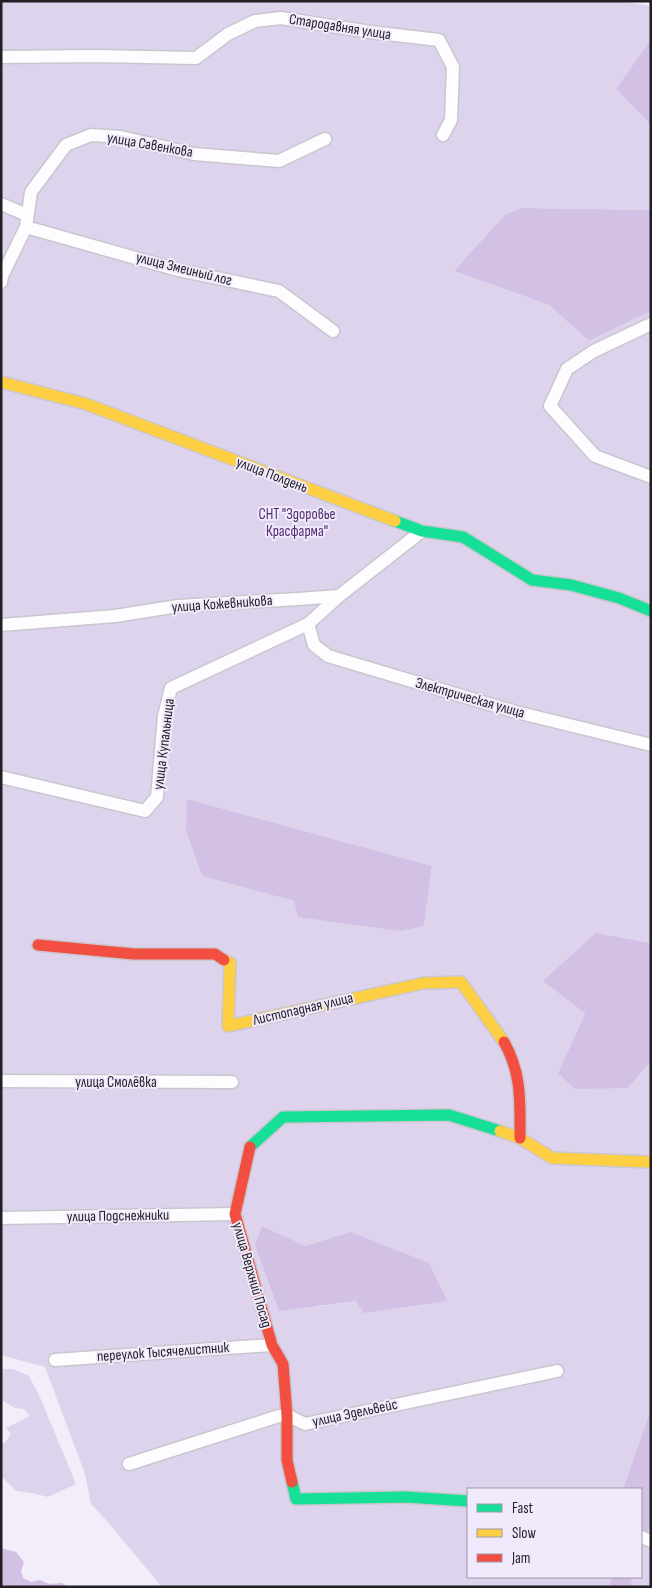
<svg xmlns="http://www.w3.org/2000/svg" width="652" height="1588" font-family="'Sofia Sans Condensed',sans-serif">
<rect width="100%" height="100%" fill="#f2edf8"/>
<g fill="#ded3ec" fill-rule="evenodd">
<path d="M1 1H621L651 6V39L616 89 651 125V210L523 208 454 271 549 305 589 341 651 311V943L596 933 585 1012 558 1073 628 1088 651 1061V1409L623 1489H468V1577H611L610 1587H162L106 1520 91 1504 85 1474 45 1367 1 1355ZM187 799 432 866 424 926 294 901 202 876ZM262 1226 306 1246 447 1301H356L314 1307Z"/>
<path d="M1 1369H13L29 1376 39 1395 76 1484 48 1497 32 1493 16 1491 1 1476V1442L5 1443 11 1434 6 1428 30 1416 24 1409 15 1408 1 1400Z"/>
<path d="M650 1526 651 1587H631L632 1577H641V1540Z"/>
</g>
<g fill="#d2c0e5">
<path d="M651 39V125L616 89Z"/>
<path d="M523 208 651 210V311L589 341 549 305 454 271 506 214Z"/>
<path d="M187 799 432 866 424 926 400 931 298 917 294 901 202 876 186 830Z"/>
<path d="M596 933 651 943V1061L628 1088 575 1089 558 1073 585 1013 543 981Z"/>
<path d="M262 1226 306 1246 351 1232 429 1263 447 1301 364 1313 356 1301 279 1311 255 1245Z"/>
<path d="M651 1409V1526L641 1540V1489H623Z"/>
<path d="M1 1548 16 1552 24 1562 21 1571 23 1578 31 1582 40 1580 49 1584 62 1583 68 1587H1Z"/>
<path d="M611 1577H632L631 1587H610Z"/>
</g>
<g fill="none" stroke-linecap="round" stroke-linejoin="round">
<defs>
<g id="street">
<path d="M1 57 96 56 196 58 228 34 255 21 281 18 370 32 439 40 453 67 451 120 443 135"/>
<path d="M1 204 27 215"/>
<path d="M26 227 178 270 279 291 333 331"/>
<path d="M1 282 2 276 26 227 31 192 66 145 91 135 121 137 194 154 279 161 325 139"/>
<path d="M651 324 594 351 567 369 550 406 595 456 651 477"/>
<path d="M308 624 314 645 328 656 516 712 651 745"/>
<path d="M1 625 115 616 178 606 298 599 339 596 422 531"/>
<path d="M1 777 145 811 157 797 164 716 171 688 308 624 339 596"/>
<path d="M1 1081 232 1082"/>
<path d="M1 1218 235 1214"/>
<path d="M55 1360 272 1345"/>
<path d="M129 1464 279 1416 287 1415 305 1424 557 1371"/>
<path d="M641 1537 651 1541"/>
</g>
<g id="fast">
<path d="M395 521 422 531 463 537 532 580 571 585 619 598 651 611"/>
<path d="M250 1147 283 1117 449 1115 500 1131"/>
<path d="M292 1482 296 1499 406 1497 468 1501"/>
</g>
<g id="slow">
<path d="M1 382 86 404 395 521"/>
<path d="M224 960 230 963 228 1026 424 983 461 982 504 1042"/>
<path d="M500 1131 520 1138 552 1158 651 1162"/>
</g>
<g id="jam">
<path d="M38 945 134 954H215L224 960"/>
<path d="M504 1042C522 1074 520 1102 520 1138"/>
<path d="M250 1147 235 1214 272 1345 283 1364 287 1415V1460L292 1482"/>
</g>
</defs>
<use href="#street" stroke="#c9c6ce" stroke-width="15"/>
<use href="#fast" stroke="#c9c6ce" stroke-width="14"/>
<use href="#slow" stroke="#c9c6ce" stroke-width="14"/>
<use href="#jam" stroke="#c9c6ce" stroke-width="14"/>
<use href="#street" stroke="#fdfcfe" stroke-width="12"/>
<use href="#fast" stroke="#16e098" stroke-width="11"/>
<use href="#slow" stroke="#ffcf43" stroke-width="11"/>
<use href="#jam" stroke="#f24e42" stroke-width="11"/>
</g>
<g text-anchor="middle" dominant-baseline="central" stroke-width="4" stroke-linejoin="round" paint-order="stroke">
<g font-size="15" fill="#211e24" stroke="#f1e9fc">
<text transform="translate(340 27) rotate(9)">Стародавняя улица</text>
<text transform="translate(150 145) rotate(10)">улица Савенкова</text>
<text transform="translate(184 269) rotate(14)">улица Змеиный лог</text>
<text transform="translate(272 475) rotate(21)">улица Полдень</text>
<text transform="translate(222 604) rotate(-4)">улица Кожевникова</text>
<text transform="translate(470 698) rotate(16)">Электрическая улица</text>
<text transform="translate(164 744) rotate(-83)">улица Купальница</text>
<text transform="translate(303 1009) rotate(-13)">Листопадная улица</text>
<text x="116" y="1082">улица Смолёвка</text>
<text transform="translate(118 1216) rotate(-1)">улица Подснежники</text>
<text transform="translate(252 1275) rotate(74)">улица Верхний Посад</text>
<text transform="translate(163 1352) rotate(-4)">переулок Тысячелистник</text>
<text transform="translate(355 1413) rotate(-12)">улица Эдельвейс</text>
</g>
<g font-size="15" fill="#502c70" stroke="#f1e9fc">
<text x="297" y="514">СНТ "Здоровье<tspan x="297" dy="17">Красфарма"</tspan></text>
</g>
</g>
<rect width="652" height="1588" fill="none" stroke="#211e24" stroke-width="5"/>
<rect x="467" y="1488" width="175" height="90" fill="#f1e9fc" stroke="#9e98a6"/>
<rect x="477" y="1504" width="25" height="8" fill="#16e098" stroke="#9e98a6"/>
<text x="512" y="1513" font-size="15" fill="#211e24">Fast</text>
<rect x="477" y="1529" width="25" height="8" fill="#ffcf43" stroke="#9e98a6"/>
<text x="512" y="1538" font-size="15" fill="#211e24">Slow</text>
<rect x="477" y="1554" width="25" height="8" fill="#f24e42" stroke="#9e98a6"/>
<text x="512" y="1563" font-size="15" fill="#211e24">Jam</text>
</svg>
